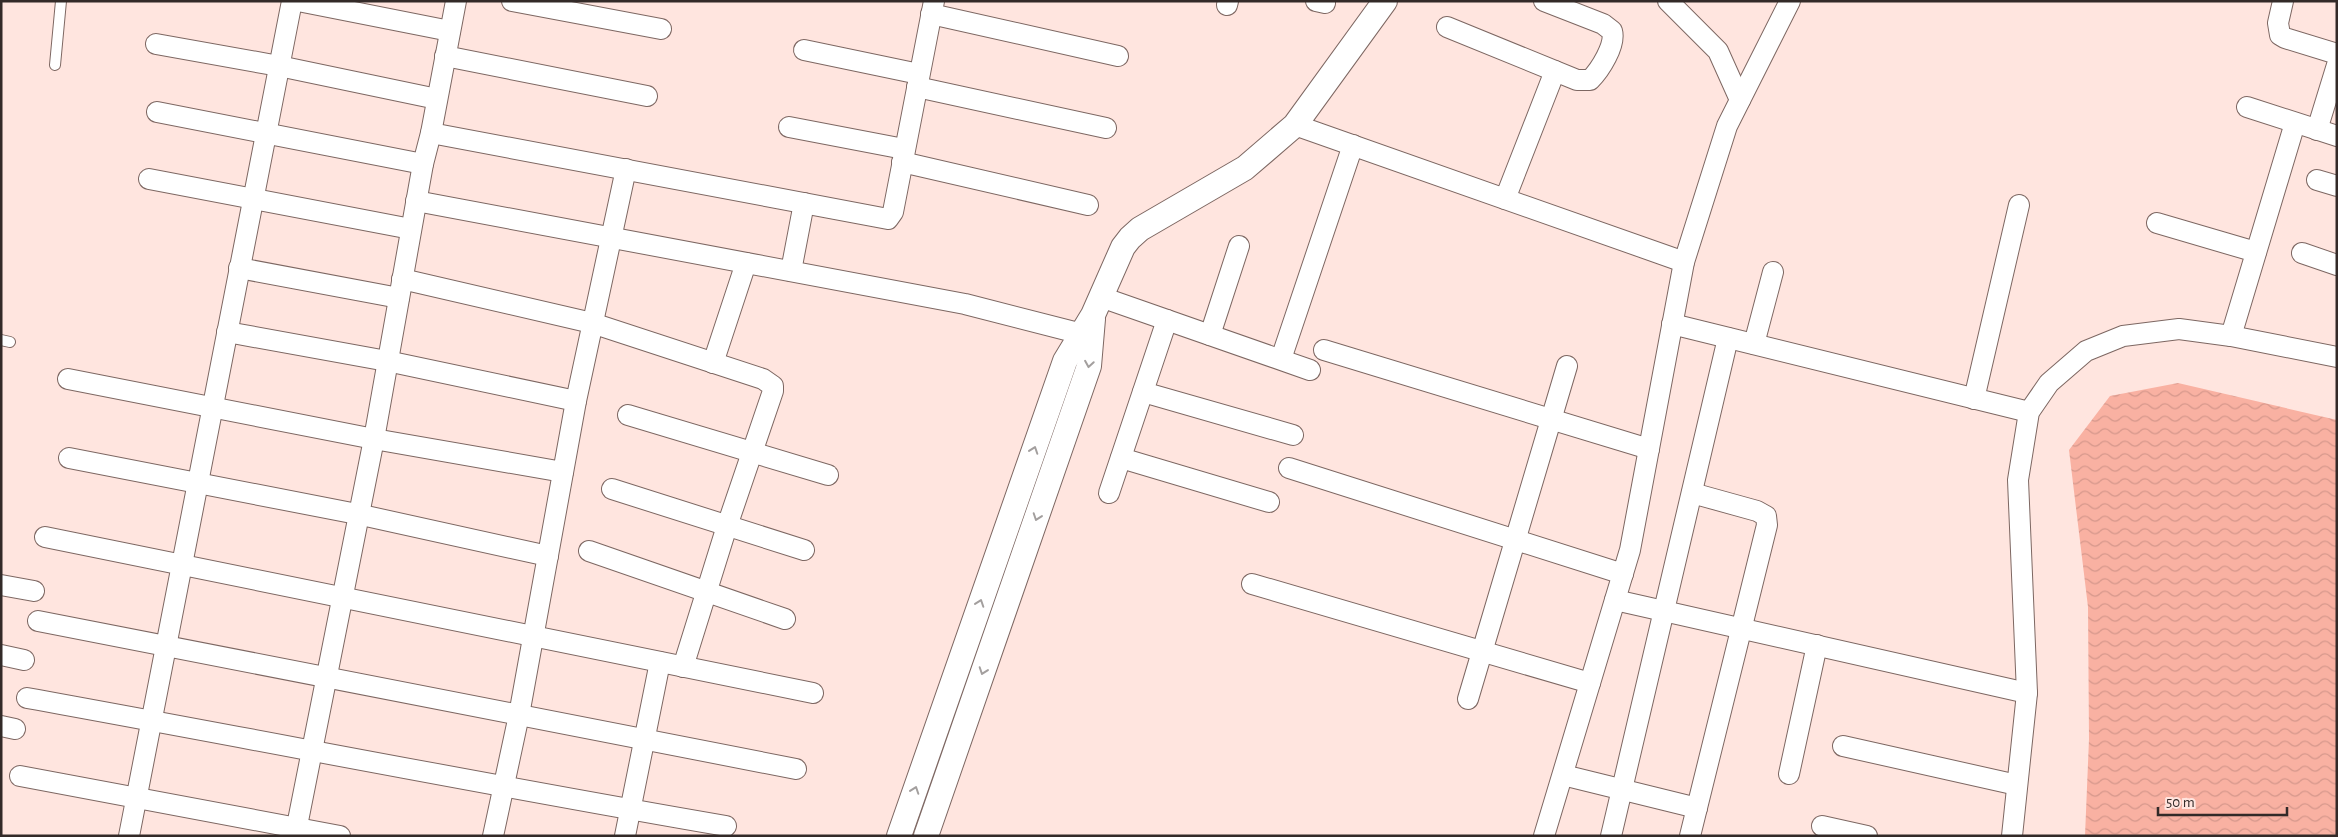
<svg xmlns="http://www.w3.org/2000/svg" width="2338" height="837" font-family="'Alegreya Sans',sans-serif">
<defs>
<pattern id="water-waves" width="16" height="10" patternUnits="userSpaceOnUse" patternTransform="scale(1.25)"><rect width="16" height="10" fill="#f9b1a2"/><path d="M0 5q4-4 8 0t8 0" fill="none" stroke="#d6988c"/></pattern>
</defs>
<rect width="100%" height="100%" fill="#ffe5df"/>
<path fill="url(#water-waves)" d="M2178 383 2337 420V836H2085L2089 739 2088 607 2069 450 2110 396Z"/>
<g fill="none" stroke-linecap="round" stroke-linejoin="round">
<defs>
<g id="service">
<path d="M55 65 61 1"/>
<path d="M1 340 10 342"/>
</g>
<g id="minor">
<path d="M298 1 450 31"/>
<path d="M512 1 661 29"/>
<path d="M1316 1 1325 3"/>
<path d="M1668 1 1718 51 1740 100"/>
<path d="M2283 1 2278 23 2280 35 2285 38 2337 54"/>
<path d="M1227 5 1228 1"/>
<path d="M931 14 1118 56"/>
<path d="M1447 27 1577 80H1590C1600 70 1616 45 1612 31L1603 24 1544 1"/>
<path d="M156 44 279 66 437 99"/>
<path d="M804 50 919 74"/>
<path d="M445 56 647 96"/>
<path d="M917 87 1106 128"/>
<path d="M2247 107 2337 136"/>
<path d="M157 112 423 164"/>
<path d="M1295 125 1684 262"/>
<path d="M789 127 904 149"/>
<path d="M2317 130 2337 65"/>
<path d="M431 133 888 219 893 212 934 1"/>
<path d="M902 162 1088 205"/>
<path d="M149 179 411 229"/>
<path d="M2317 180 2337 186"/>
<path d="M1505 199 1555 71"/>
<path d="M416 201 965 304 1082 334"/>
<path d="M2157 223 2256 252"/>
<path d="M2302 253 2337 265"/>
<path d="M239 268 399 298"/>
<path d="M791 271 804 203"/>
<path d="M402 279 592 323 763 379 773 386V391L727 526 683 667"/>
<path d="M1101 297 1310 370"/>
<path d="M1672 324 2029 412"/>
<path d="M227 332 387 361 576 401"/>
<path d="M1210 335 1239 246"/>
<path d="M2231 336 2295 123"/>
<path d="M1754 344 1773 272"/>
<path d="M1324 350 1649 449"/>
<path d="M1281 359 1353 145"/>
<path d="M713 363 746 263"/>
<path d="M68 379 374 439 563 472"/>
<path d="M1143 392 1293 435"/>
<path d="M1974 399 2019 205"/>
<path d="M628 415 828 475"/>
<path d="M69 458 357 514 548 556"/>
<path d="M1121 458 1269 502"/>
<path d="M1289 468 1623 574"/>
<path d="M612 489 804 550"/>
<path d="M1109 493 1167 320"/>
<path d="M45 537 813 693"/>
<path d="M589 551 785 619"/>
<path d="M1252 584 1590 683"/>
<path d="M1 585 34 591"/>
<path d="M1615 600 2027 693"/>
<path d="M38 621 796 769"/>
<path d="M1 655 24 660"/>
<path d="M27 698C260 740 492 786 726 826"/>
<path d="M1468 699 1567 366"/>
<path d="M1 726 15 729"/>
<path d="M1843 746 2017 785"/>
<path d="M1789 774 1817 645"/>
<path d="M1563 775 1697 808"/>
<path d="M20 776 340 836"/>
<path d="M1822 826 1867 836"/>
<path d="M129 836 292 1"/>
<path d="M295 836 374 439 423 164 431 133 456 1"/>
<path d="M493 836 519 715 576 401 626 169"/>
<path d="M625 836 660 662"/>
<path d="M1544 836 1630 550 1684 262 1727 126 1790 1"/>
<path d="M1611 836 1728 338"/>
<path d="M1690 836 1767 525 1766 516 1757 511 1692 493"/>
<path d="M2012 836 2027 693 2018 480 2029 412 2049 383 2086 351 2123 336 2179 329 2231 336 2337 357"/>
</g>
<g id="tertiary">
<path d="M899 836 1065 361 1093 315 1123 247 1130 238 1140 229 1245 168 1295 125 1385 1"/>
<path d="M926 836 1089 366 1093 319"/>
</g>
</defs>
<use href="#service" stroke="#7d6762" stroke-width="12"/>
<use href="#minor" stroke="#7d6762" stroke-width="22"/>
<use href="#tertiary" stroke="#7d6762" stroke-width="26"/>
<use href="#service" stroke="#fff" stroke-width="10"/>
<use href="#minor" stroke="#fff" stroke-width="20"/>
<use href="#tertiary" stroke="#fff" stroke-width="24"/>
</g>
<defs><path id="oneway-chevron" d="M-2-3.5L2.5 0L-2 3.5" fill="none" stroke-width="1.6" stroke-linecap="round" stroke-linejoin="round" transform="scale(1.25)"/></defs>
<g stroke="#a39f9e">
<use href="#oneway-chevron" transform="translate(1089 364) rotate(99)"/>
<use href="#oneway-chevron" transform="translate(1034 450) rotate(-71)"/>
<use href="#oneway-chevron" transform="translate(1037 517) rotate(109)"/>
<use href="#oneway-chevron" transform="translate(980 603) rotate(-71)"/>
<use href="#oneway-chevron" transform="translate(983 671) rotate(109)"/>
<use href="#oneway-chevron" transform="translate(915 790) rotate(-71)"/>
</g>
<rect width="2338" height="837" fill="none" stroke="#332a28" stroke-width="5"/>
<path d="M2158 807v8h129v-8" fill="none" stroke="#332a28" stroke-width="2.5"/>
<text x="2166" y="807" font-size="15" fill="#332a28" stroke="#ffe5df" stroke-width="4" paint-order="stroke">50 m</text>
</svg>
